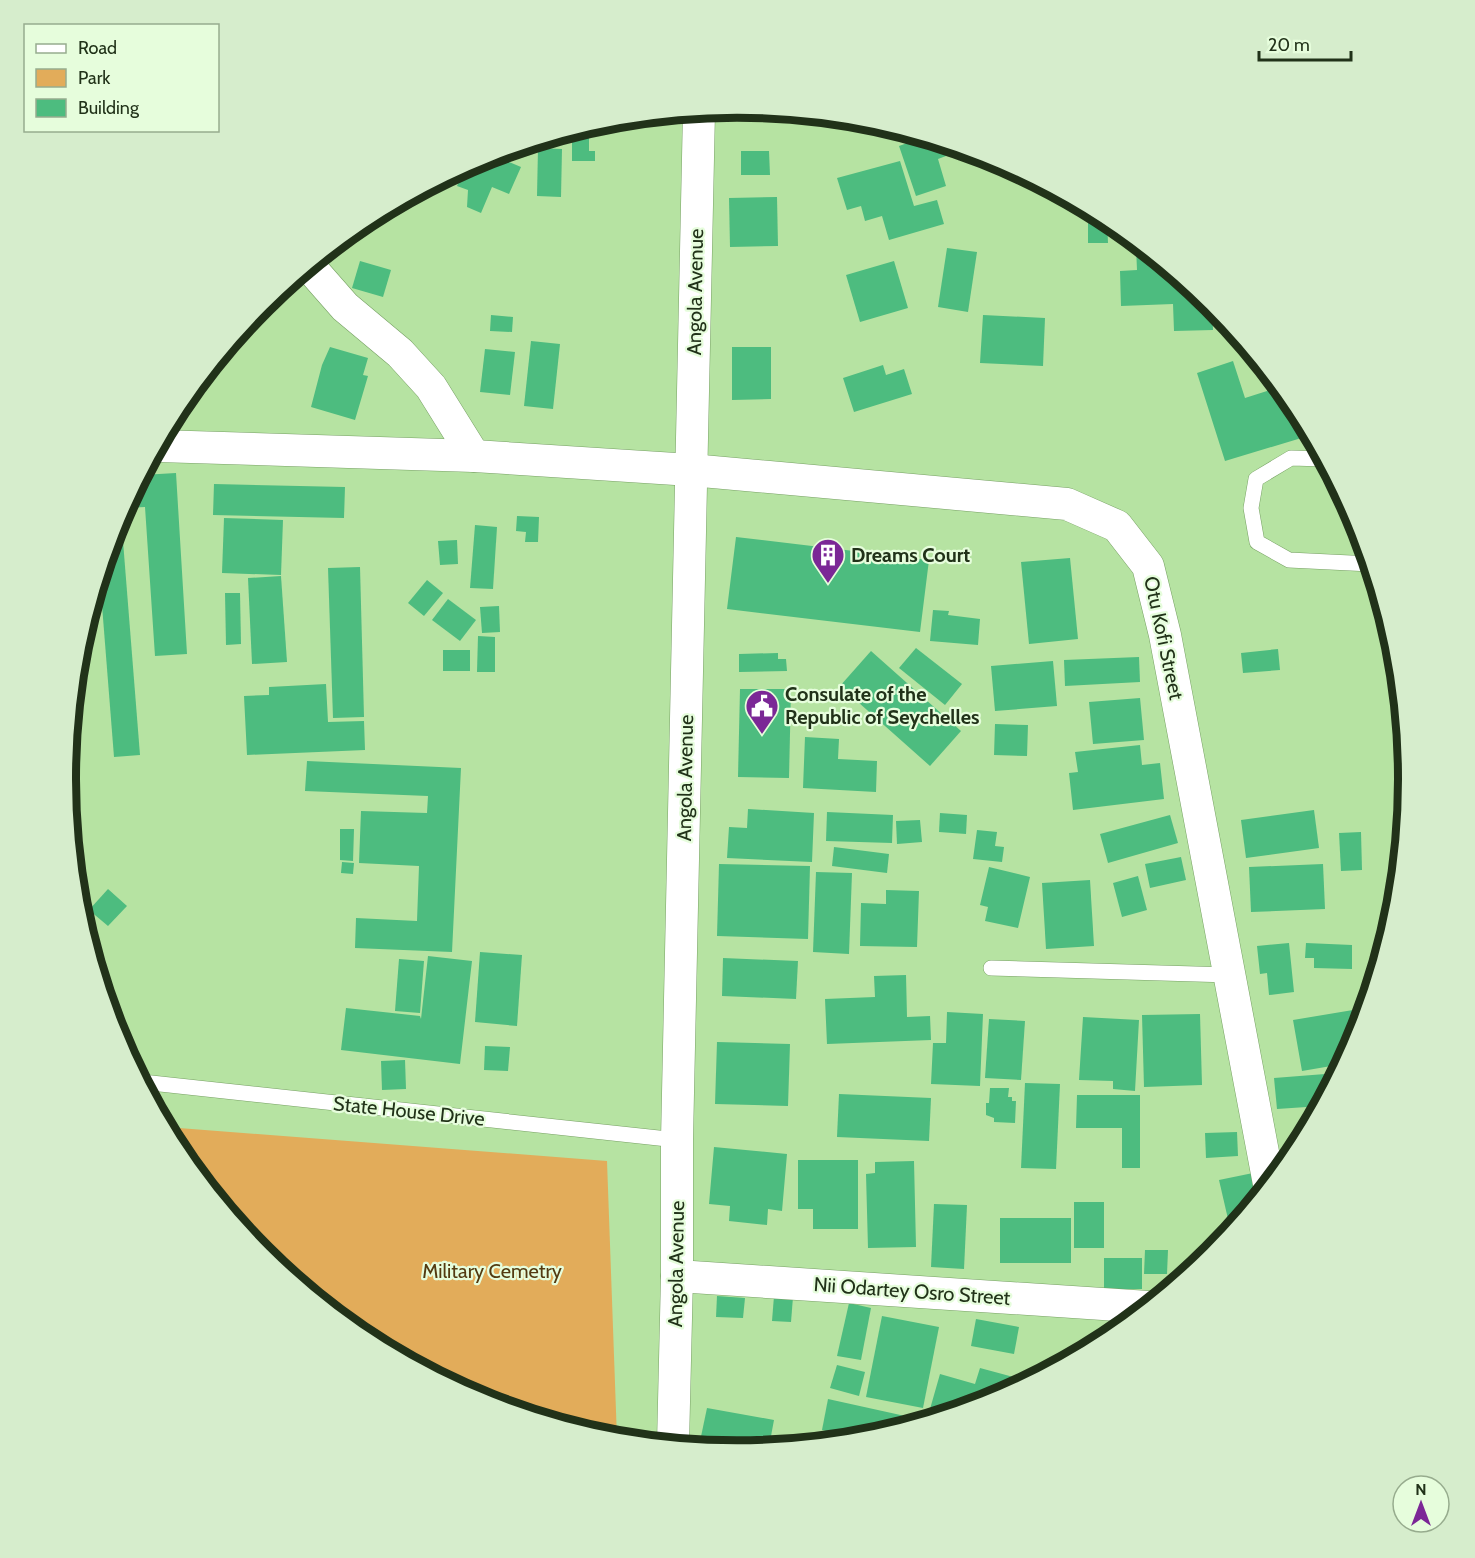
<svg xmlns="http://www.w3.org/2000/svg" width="1475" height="1558" font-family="Cabin,sans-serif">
<rect width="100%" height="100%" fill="#b6e3a2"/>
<path fill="#e2ac5a" d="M166 1127 607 1161 617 1439 606 1438 480 1399 364 1337 262 1254 179 1152Z"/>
<g fill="#4dbc7f">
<path d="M589 126V151H595V161H572V131Z"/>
<path d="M924 137 941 142 946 156 938 159 946 186 916 196 899 146Z"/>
<path d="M538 148 562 149 561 197 537 196Z"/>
<path d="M741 151H769L770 175H741Z"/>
<path d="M492 155 521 167 509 194 492 187 481 213 467 207 468 190 457 186 465 167Z"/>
<path d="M900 161 914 206 937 200 944 224 889 240 882 216 865 221 861 206 847 210 837 178Z"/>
<path d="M777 197 778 246 730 247 729 198Z"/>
<path d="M1088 209 1107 219 1108 243H1088Z"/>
<path d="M378 214 371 228 361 223 365 220Z"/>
<path d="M1141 245 1212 304 1213 330 1174 331 1173 304 1121 306 1120 271 1137 270 1136 246Z"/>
<path d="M947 248 977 252 968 312 938 307Z"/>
<path d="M360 261 391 270 383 297 352 288Z"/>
<path d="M894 261 908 308 860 322 846 275Z"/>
<path d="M491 315 513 317 512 332 490 331Z"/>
<path d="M983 315 1045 318 1043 366 980 363Z"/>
<path d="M238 334 224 366 215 362 216 361Z"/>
<path d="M531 341 560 344 553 409 524 406Z"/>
<path d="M330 347 368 358 363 375 368 376 355 420 311 407 322 365Z"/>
<path d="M732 347H771V399L732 400Z"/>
<path d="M485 349 515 352 510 395 480 392Z"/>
<path d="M1233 361 1245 398 1267 391 1271 375 1296 406 1308 436 1225 461 1197 373Z"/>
<path d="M883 365 886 375 904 369 912 394 854 412 843 378Z"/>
<path d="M176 473 187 654 155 656 145 507 125 508 142 475Z"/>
<path d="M214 484 345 487 344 518 213 515Z"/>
<path d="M121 516 140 755 114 757 100 580Z"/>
<path d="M517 516 539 517 538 542H525L526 532 516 531Z"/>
<path d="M224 518 283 520 281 575 222 573Z"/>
<path d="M475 525 497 527 493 589 470 588Z"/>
<path d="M736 537 929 560 920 632 727 609Z"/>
<path d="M457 540 458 564 440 565 438 541Z"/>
<path d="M1070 558 1078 639 1029 644 1021 562Z"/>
<path d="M360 567 364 717 333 718 328 568Z"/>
<path d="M281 576 287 662 252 664 248 578Z"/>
<path d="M427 580 443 593 424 616 408 603Z"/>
<path d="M225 593H240L241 644 226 645Z"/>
<path d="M448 599 476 620 460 641 432 620Z"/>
<path d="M499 606 500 632 482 633 480 607Z"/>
<path d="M933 610 949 611 948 615 980 619 978 645 930 641Z"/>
<path d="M478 636 495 637V672H477Z"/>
<path d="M916 648 962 684 945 705 899 668Z"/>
<path d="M1278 649 1280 670 1243 673 1241 653Z"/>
<rect x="443" y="650" width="27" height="21"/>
<path d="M871 651 961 731 930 766 840 686Z"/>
<path d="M778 653V659H786L787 671 739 672V654Z"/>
<path d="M1139 657 1140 682 1065 686 1064 660Z"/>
<path d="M1053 661 1057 706 995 711 991 666Z"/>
<path d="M326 684 328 722 364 721 365 750 247 755 244 696 269 695V687Z"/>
<path d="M740 689H791L789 778 738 777Z"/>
<path d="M1140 698 1144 740 1093 744 1089 702Z"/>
<path d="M995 724 1028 725 1027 756 994 755Z"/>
<path d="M805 737 839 739 838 759 877 761 876 792 803 788Z"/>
<path d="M1140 745 1142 765 1160 763 1164 799 1073 810 1069 773 1078 772 1075 752Z"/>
<path d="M307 761 461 768 452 952 355 948 356 918 417 921 419 866 359 863 361 811 427 813 428 796 305 791Z"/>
<path d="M748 809 814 813 812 862 727 858 729 827 747 828Z"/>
<path d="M1314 810 1319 848 1246 858 1241 820Z"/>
<path d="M827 812 893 815 892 843 826 841Z"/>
<path d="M940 813 967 815 966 834 939 832Z"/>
<path d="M1170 815 1178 843 1108 863 1100 834Z"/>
<path d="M920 820 922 842 897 844 896 821Z"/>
<path d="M340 829H354L353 861 340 860Z"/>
<path d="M977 830 997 832 995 846 1004 847 1002 862 973 859Z"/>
<path d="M1361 832 1362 870 1341 871 1339 833Z"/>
<path d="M834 847 889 854 887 873 832 866Z"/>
<path d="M1181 857 1186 880 1150 888 1145 864Z"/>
<path d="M342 862 354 863 353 874 341 873Z"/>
<path d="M719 864 810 866 808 939 717 936Z"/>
<path d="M1323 864 1325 909 1251 912 1249 867Z"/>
<path d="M989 867 1030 877 1018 928 985 921 988 907 980 905Z"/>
<path d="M816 872 852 873 849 954 813 952Z"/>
<path d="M1138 876 1147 910 1122 917 1113 883Z"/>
<path d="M1090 880 1094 946 1046 949 1042 883Z"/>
<path d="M108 889 127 906 108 926 89 910Z"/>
<path d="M886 890 919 891 917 947 860 946 861 903 886 904Z"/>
<path d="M1289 943 1294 992 1269 995 1267 973 1260 974 1257 946Z"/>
<path d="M1306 943 1352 945V969L1314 968V958H1305Z"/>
<path d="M480 952 522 955 517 1026 475 1022Z"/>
<path d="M428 956 472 961 460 1064 341 1050 346 1008 420 1016 421 1019Z"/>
<path d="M723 958 798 961 796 999 722 996Z"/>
<path d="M399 959 424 961 420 1013 395 1011Z"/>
<path d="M906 975 907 1017 930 1016 931 1040 827 1044 825 999 875 997 874 976Z"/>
<path d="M1353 1010 1357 1037 1352 1048 1335 1051 1337 1065 1302 1071 1293 1020Z"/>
<path d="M947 1012 983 1014 980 1086 931 1084 933 1043H946Z"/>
<path d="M1200 1014 1202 1085 1144 1087 1142 1015Z"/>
<path d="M1083 1017 1139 1020 1135 1091 1113 1089V1081L1079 1080Z"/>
<path d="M989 1019 1025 1021 1021 1080 985 1078Z"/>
<path d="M717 1042 790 1044 788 1106 715 1104Z"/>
<path d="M485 1046 510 1047 508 1071 484 1070Z"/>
<path d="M405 1060 406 1089 382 1090 381 1061Z"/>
<path d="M1338 1073 1321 1106 1277 1109 1274 1078Z"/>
<path d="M1025 1083 1060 1084 1056 1169 1021 1168Z"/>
<path d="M990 1088H1009L1008 1097H1012V1101H1016L1015 1123 994 1122V1118L986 1115V1103H989Z"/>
<path d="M839 1094 931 1098 929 1141 837 1137Z"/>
<path d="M1077 1095H1140V1168H1122V1128H1076Z"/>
<path d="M1237 1132 1238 1156 1206 1158 1205 1133Z"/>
<path d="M714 1147 787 1154 782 1211 768 1209 767 1225 729 1221 730 1206 709 1204Z"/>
<path d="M798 1160H858V1229H813V1209H798Z"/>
<path d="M914 1161 916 1247 868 1248 866 1174 875 1173V1162Z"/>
<path d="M1253 1173 1259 1197 1231 1232 1219 1180Z"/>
<rect x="1074" y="1202" width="30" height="46"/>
<path d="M934 1204 967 1205 964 1269 931 1267Z"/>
<rect x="1000" y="1218" width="71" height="45"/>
<path d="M1145 1250H1168L1167 1274H1144Z"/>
<rect x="1104" y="1258" width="38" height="31"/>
<path d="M717 1296 745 1298 743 1318 716 1317Z"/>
<path d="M774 1296 793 1297 791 1322 772 1321Z"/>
<path d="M849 1303 871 1308 861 1360 837 1356Z"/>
<path d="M882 1316 939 1327 923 1408 866 1397Z"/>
<path d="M976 1319 1019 1327 1014 1354 971 1346Z"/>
<path d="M837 1365 865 1372 859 1396 830 1388Z"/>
<path d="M980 1368 1021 1379 1019 1386 994 1400 948 1414 930 1409 940 1374 975 1384Z"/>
<path d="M828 1399 905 1416 902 1427 860 1438 822 1430Z"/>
<path d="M707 1408 774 1420 769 1447 737 1450 699 1446Z"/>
</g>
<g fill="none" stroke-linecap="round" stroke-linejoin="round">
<defs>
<g id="service">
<path d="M1324 459 1291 458 1256 479 1251 508 1257 542 1289 560 1371 564"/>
<path d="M991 968 1230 975"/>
<path d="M142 1082 677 1140"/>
</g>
<g id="minor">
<path d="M309 266 345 307 400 353 431 387 474 456"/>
<path d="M158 446 474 456 691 470 1067 504 1117 526 1148 566 1165 635 1269 1184"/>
<path d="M677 1276 1148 1307"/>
<path d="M673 1444 677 1276V1140L699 111"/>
</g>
</defs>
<use href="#service" stroke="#77a164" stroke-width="16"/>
<use href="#minor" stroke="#77a164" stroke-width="33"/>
<use href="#service" stroke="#fff" stroke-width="15"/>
<use href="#minor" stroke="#fff" stroke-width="32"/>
</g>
<defs>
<symbol id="building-pin" viewBox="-11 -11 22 30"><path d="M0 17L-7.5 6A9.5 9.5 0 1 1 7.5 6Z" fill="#7b2796" stroke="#e6fddc"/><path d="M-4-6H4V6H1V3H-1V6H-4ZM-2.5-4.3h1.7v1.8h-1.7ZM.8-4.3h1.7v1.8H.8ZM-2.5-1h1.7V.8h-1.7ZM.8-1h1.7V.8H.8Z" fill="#fff"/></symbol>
<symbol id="civic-pin" viewBox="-11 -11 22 30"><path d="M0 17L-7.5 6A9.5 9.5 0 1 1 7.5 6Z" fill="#7b2796" stroke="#e6fddc"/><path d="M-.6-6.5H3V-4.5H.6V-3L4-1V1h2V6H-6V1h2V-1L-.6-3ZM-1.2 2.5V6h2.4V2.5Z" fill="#fff"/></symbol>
</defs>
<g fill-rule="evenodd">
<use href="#building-pin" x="809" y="536" width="38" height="52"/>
<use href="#civic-pin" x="743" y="687" width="38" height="52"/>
</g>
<g text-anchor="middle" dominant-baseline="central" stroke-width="4.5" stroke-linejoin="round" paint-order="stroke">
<g font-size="20" fill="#213219" stroke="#e6fddc">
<text transform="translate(695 292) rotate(-89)">Angola Avenue</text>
<text transform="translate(1164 638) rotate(78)">Otu Kofi Street</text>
<text transform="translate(685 778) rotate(-89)">Angola Avenue</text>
<text transform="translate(409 1111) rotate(6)">State House Drive</text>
<text transform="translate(676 1264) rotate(-89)">Angola Avenue</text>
<text transform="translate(912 1291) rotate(4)">Nii Odartey Osro Street</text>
</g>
<g font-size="20" font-weight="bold" fill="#213219" stroke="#e6fddc" text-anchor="start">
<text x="851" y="555">Dreams Court</text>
<text x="785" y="694">Consulate of the<tspan x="785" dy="23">Republic of Seychelles</tspan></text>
</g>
<g font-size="20" fill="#533a10" stroke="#e6fddc">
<text x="492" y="1271">Military Cemetry</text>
</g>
</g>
<path d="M0 0H1475V1558H0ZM76 779a661 661 0 1 1 1322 0a661 661 0 1 1-1322 0Z" fill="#d6edcc" fill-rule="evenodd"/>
<path fill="none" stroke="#213219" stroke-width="8" d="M76 779a661 661 0 1 1 1322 0a661 661 0 1 1-1322 0Z"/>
<rect x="24" y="24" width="195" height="108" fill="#e6fddc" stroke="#97ac8e" stroke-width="1.5"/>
<rect x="36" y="44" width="30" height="9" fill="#ffffff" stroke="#97ac8e" stroke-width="1.5"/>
<text x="78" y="54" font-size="18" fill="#213219">Road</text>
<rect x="36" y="69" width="30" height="18" fill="#e2ac5a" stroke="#97ac8e" stroke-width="1.5"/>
<text x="78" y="84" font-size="18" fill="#213219">Park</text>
<rect x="36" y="99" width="30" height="18" fill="#4dbc7f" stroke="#97ac8e" stroke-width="1.5"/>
<text x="78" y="114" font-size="18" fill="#213219">Building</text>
<g transform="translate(1421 1504)"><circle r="28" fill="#e6fddc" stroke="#97ac8e" stroke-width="1.5"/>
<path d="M0-4.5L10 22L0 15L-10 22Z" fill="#7b2796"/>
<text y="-9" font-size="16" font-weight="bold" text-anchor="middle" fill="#213219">N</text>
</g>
<path d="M1259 51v9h92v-9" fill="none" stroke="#213219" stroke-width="3"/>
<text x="1268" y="51" font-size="18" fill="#213219" stroke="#e6fddc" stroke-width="4.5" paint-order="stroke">20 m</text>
</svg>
